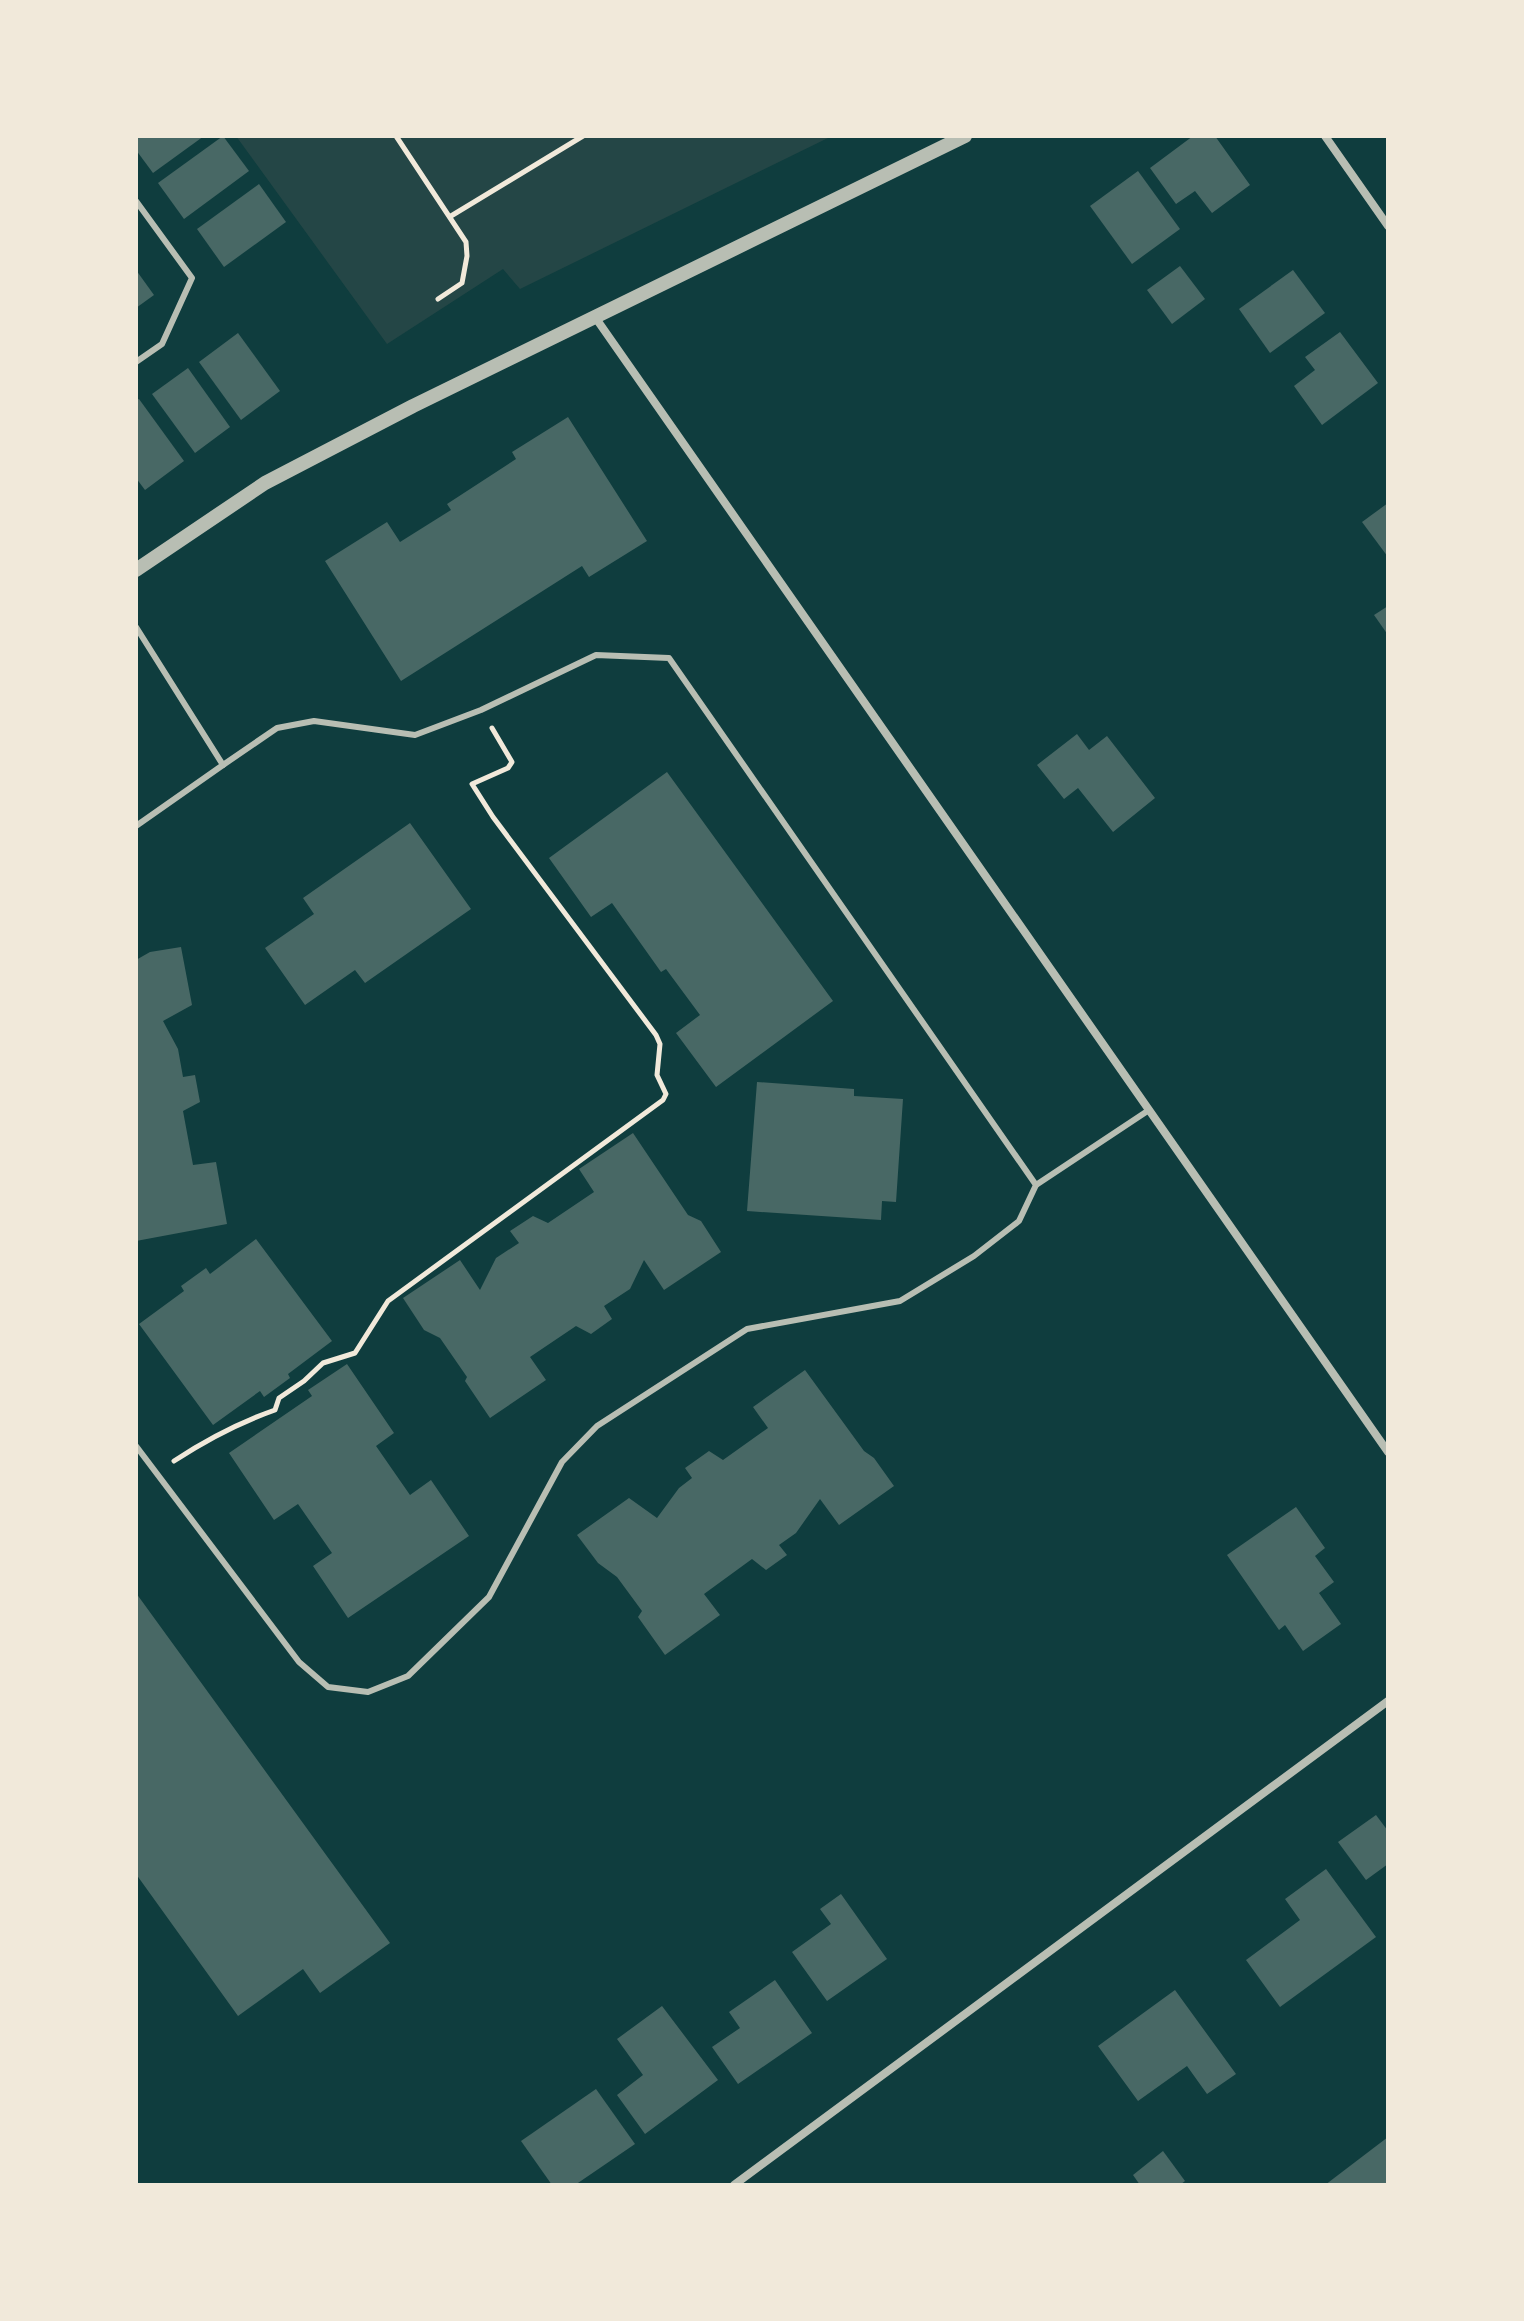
<svg xmlns="http://www.w3.org/2000/svg" width="1524" height="2321" font-family="Georgia,serif">
<rect width="100%" height="100%" fill="#0f3d3e"/>
<path fill="#244646" d="M236 136H832L520 289 503 269 387 344Z"/>
<g fill="#486865">
<path d="M136 136H204L153 173 136 150Z"/>
<path d="M223 136 249 171 184 219 158 183Z"/>
<path d="M1193 136H1215L1250 185 1212 213 1195 191 1176 204 1150 168Z"/>
<path d="M1138 171 1180 229 1132 264 1090 206Z"/>
<path d="M259 184 286 222 224 267 197 229Z"/>
<path d="M1180 266 1205 299 1172 324 1147 290Z"/>
<path d="M136 270 154 295 136 308Z"/>
<path d="M1293 270 1325 313 1270 353 1239 309Z"/>
<path d="M1340 332 1378 383 1322 425 1294 386 1315 370 1305 357Z"/>
<path d="M238 333 280 391 241 420 199 362Z"/>
<path d="M188 368 230 427 195 453 152 394Z"/>
<path d="M139 399 184 461 145 490 136 478V400Z"/>
<path d="M568 417 647 541 589 577 582 566 401 681 325 561 387 522 400 542 451 510 447 504 516 459 512 452Z"/>
<path d="M1388 503V557L1362 522Z"/>
<path d="M1388 606V635L1374 615Z"/>
<path d="M1077 734 1089 750 1107 736 1155 798 1113 832 1078 788 1064 799 1037 765Z"/>
<path d="M667 772 833 1001 716 1087 676 1033 700 1015 666 969 661 972 612 903 591 917 549 858Z"/>
<path d="M410 823 471 909 365 983 355 970 305 1005 265 948 314 914 303 898Z"/>
<path d="M181 947 192 1005 163 1021 178 1049 183 1077 195 1075 200 1102 183 1111 193 1165 216 1162 227 1224 136 1241V960L150 952Z"/>
<path d="M757 1082 854 1089V1096L903 1099 896 1202 882 1201 881 1220 747 1211Z"/>
<path d="M633 1133 688 1215 701 1221 721 1252 664 1290 644 1260 630 1289 604 1306 612 1319 591 1334 576 1326 530 1357 546 1380 490 1418 465 1381 467 1377 440 1338 424 1330 403 1298 460 1260 480 1290 496 1258 519 1243 510 1231 533 1216 548 1223 594 1192 579 1169Z"/>
<path d="M256 1239 332 1341 288 1374 290 1378 264 1397 260 1391 213 1425 139 1324 184 1291 181 1286 206 1268 210 1274Z"/>
<path d="M347 1364 394 1433 376 1446 410 1495 431 1480 469 1536 348 1618 313 1566 332 1553 298 1504 274 1520 229 1453 312 1396 308 1390Z"/>
<path d="M805 1370 864 1451 874 1458 894 1486 839 1525 820 1499 796 1533 779 1545 787 1555 766 1570 752 1559 704 1594 720 1615 665 1655 638 1617 642 1611 617 1577 598 1563 577 1535 629 1498 657 1518 679 1488 692 1478 685 1468 709 1451 723 1460 768 1428 753 1407Z"/>
<path d="M1296 1507 1325 1548 1315 1556 1334 1582 1319 1593 1341 1624 1303 1651 1285 1625 1279 1630 1227 1555Z"/>
<path d="M136 1593 390 1943 320 1993 303 1969 238 2016 136 1874Z"/>
<path d="M1376 1815 1388 1831V1864L1366 1880 1338 1842Z"/>
<path d="M1326 1869 1376 1937 1280 2007 1246 1960 1300 1920 1285 1899Z"/>
<path d="M841 1894 887 1959 827 2001 792 1952 831 1924 820 1909Z"/>
<path d="M775 1980 812 2033 738 2084 712 2047 740 2028 729 2012Z"/>
<path d="M1175 1990 1236 2074 1207 2094 1187 2066 1138 2101 1098 2046Z"/>
<path d="M662 2006 718 2080 645 2134 617 2095 643 2075 617 2039Z"/>
<path d="M596 2089 635 2144 575 2185H552L521 2141Z"/>
<path d="M1388 2137V2185H1325Z"/>
<path d="M1163 2151 1185 2181 1180 2185H1140L1133 2175Z"/>
</g>
<g fill="none" stroke-linecap="round" stroke-linejoin="round">
<g stroke="#f1e9da" stroke-width="5">
<path d="M396 136 466 242 467 256 462 283 438 299"/>
<path d="M451 216 583 136"/>
<path d="M174 1461C206 1440 238 1423 275 1410L279 1398 304 1381 323 1363 355 1353 388 1301 663 1100 666 1094 657 1075 660 1044 656 1035 493 817 472 784 508 768 512 762 492 728"/>
</g>
<g stroke="#b8beb3" stroke-width="6">
<path d="M136 201 192 278 162 344 136 362"/>
<path d="M136 627 223 765 136 826"/>
<path d="M1036 1185 1149 1110"/>
<path d="M136 1446 299 1662 328 1687 368 1692 408 1676 489 1597 562 1462 597 1426 747 1329 900 1301 974 1256 1019 1221 1036 1185 669 658 596 655 481 710 415 735 314 721 277 728 223 765"/>
</g>
<g stroke="#b8beb3" stroke-width="8">
<path d="M1325 136 1388 226"/>
<path d="M595 317 1388 1452"/>
<path d="M734 2185 1388 1701"/>
</g>
<path stroke="#b8beb3" stroke-width="14" d="M136 570 265 483 413 406 965 136"/>
</g>
<rect width="1524" height="2321" fill="none" stroke="#f1e9da" stroke-width="276"/>
</svg>
